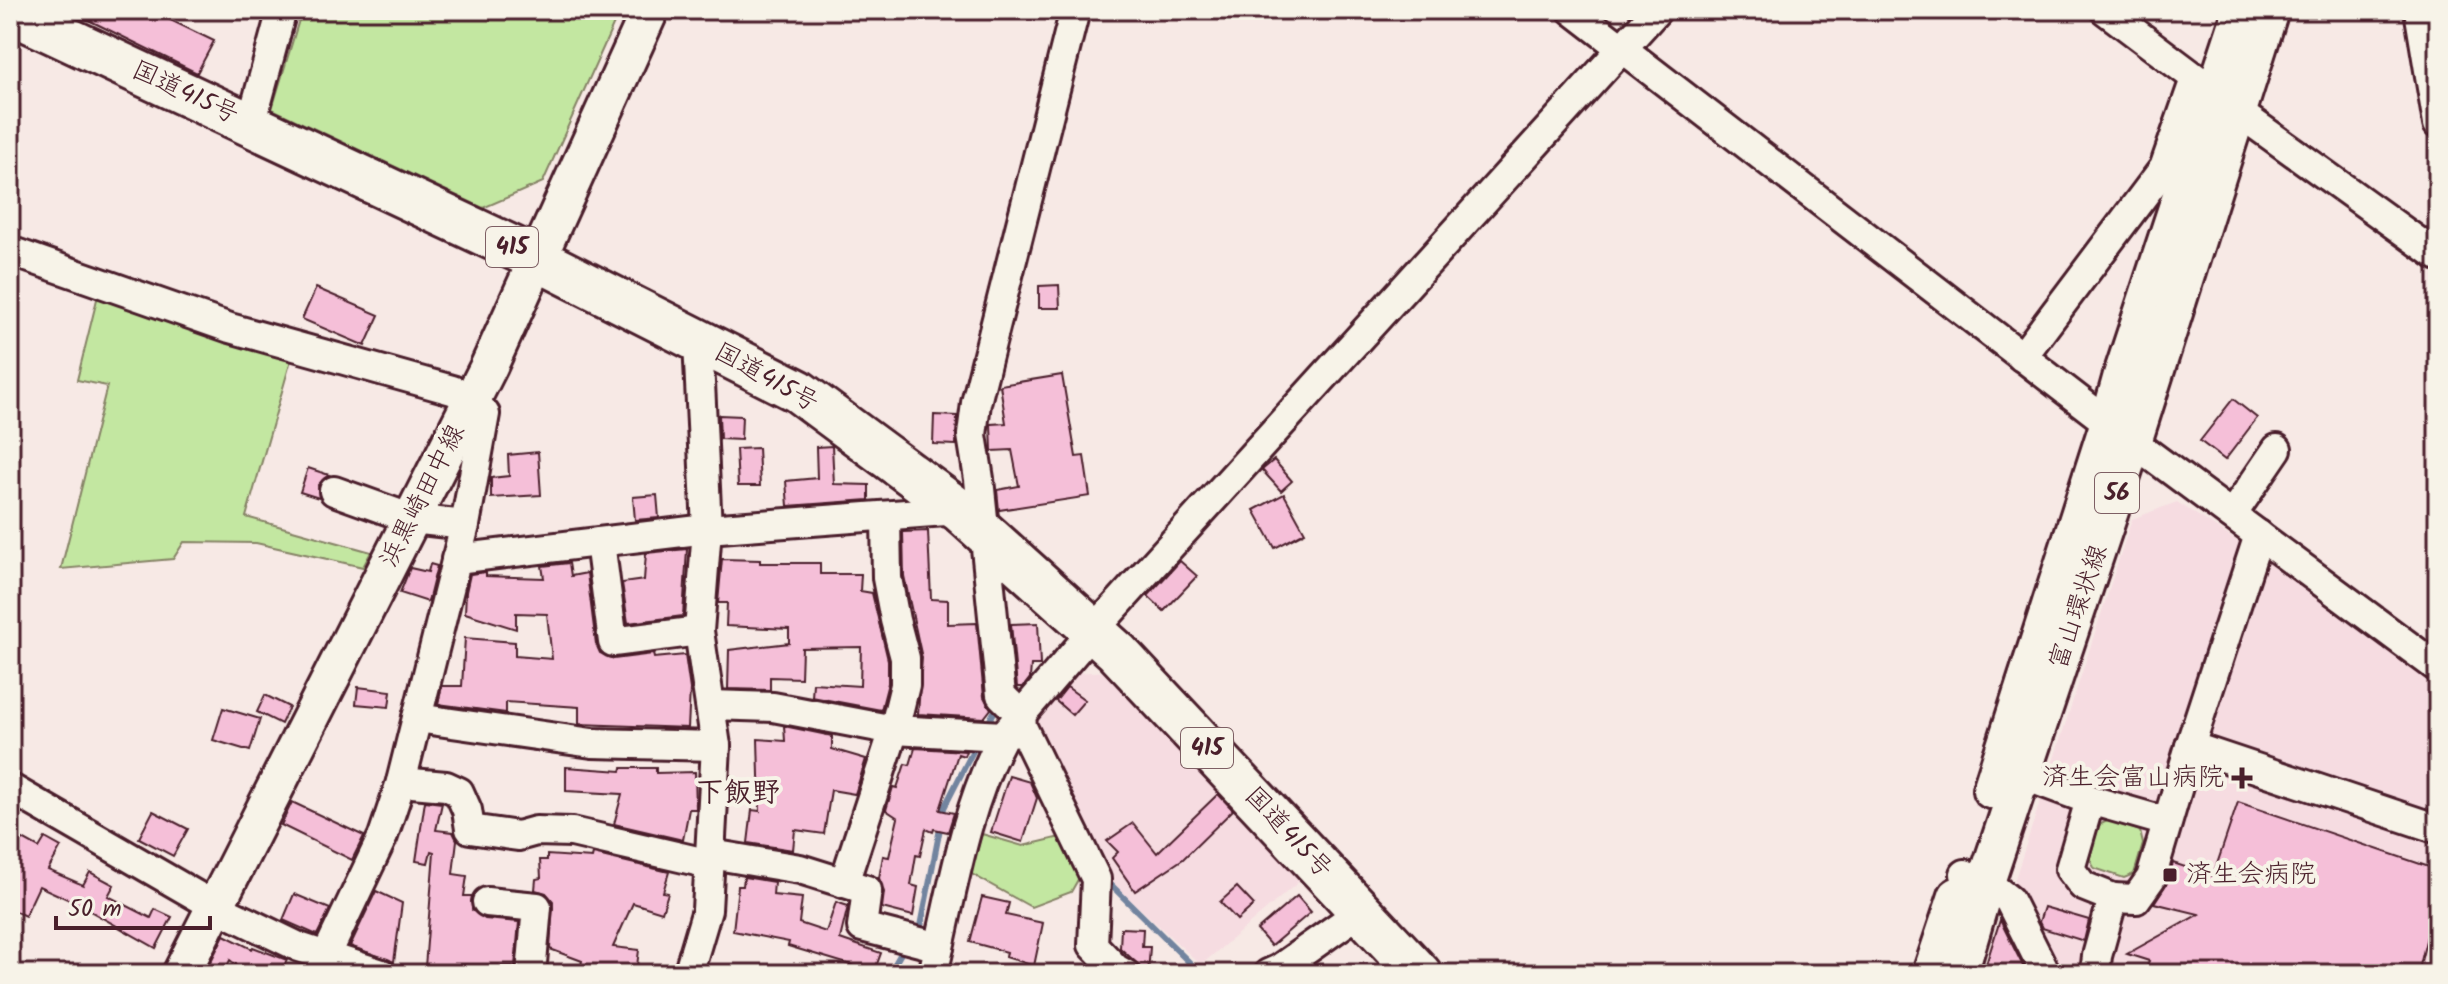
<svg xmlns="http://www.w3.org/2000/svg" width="2448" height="984" font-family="Kalam,'Klee One',sans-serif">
<rect width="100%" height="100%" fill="#f7e9e5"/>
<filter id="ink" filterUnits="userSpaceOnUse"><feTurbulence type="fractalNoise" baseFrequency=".0125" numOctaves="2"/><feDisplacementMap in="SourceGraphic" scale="16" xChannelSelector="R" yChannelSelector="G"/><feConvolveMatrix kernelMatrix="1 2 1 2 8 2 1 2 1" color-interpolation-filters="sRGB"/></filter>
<g filter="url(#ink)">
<g fill="#f6dce1">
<path d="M2177 502 2438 672V974H1984L2132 519Z"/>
<path d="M1111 671 1302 879 1201 965 1107 878 1032 726 1075 673Z"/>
</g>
<g fill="#c3e7a1" stroke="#868366" stroke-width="2">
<path d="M302 10H620L543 182 483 208 272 109Z"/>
<path d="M100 287 293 353 246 517 371 552 363 567 256 543 184 542 173 559 61 569 107 386 77 380Z"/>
<path d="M2109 820 2140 831 2143 844 2134 874 2124 878 2094 868 2090 857 2099 825Z"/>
<path d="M982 834 1023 846 1069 835 1080 876 1071 892 1031 907 970 873Z"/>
</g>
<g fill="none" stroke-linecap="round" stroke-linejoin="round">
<g stroke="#72849f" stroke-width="6">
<path d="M986 727 998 705"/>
<path d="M1105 879 1201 974"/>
<path d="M916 933 921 926 944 808 977 743"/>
<path d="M889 974 904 948"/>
</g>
</g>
<g fill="#f5bfd8" stroke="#4a1f2b" stroke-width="2">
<path d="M68 10H137L151 17 154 12 214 41 197 73Z"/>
<path d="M1059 285 1060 308H1039V286Z"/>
<path d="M316 288 379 315 365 346 302 319Z"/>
<path d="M1062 375 1076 457 1084 456 1090 496 999 510 997 490 1019 486 1012 450 992 451 991 424 1006 423 1000 385Z"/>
<path d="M2233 399 2257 418 2225 460 2200 441Z"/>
<path d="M719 415 742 416 741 440 720 439Z"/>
<path d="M934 415 957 416 956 445 933 444Z"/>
<path d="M832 446 834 484 869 485V500L788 506 786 481 817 478 816 447Z"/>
<path d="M758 448 760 486H738L736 449Z"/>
<path d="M538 452 541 495 491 498V478L509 476 508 455Z"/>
<path d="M1274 460 1292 481 1281 491 1262 470Z"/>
<path d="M308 468 329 475 318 485 319 498 300 492Z"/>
<path d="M1284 494 1305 532 1275 548 1254 510Z"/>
<path d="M657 495 659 518 635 520 633 497Z"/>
<path d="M928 531 931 599 948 600V624L977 623 984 697 991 709 984 718 918 714 922 658 904 576 903 532Z"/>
<path d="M687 549 683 616 628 623 622 583 644 580 646 553Z"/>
<path d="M722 559 760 560V563H820V574H861L860 591 872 593 888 660V683L881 710 812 697 813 683 860 686 861 647 802 648 801 678 770 677V690L728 689 729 650 789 643V629L726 626 727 603H718Z"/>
<path d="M1180 561 1197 576 1164 611 1148 596Z"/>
<path d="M569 563 571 576 587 573 596 644 600 653 614 659 653 654 654 658 685 655 690 689 688 728 579 724V707L506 702V713L438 704 442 686H462L465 638 515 642V656L552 659 547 614 516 613V629L465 613 466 592 470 574 486 572V576L544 578 542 566Z"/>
<path d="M430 564 437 566 428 602 400 593 410 568 428 572Z"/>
<path d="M1038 623 1040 665H1031L1030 678 1023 687H1017L1011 624Z"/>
<path d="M358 687 391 691 389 707 356 704Z"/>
<path d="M1067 687 1085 700 1072 715 1056 701Z"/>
<path d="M265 695 289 707 281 724 257 712Z"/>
<path d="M223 708 260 719 250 751 213 740Z"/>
<path d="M784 726 832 736V749L866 759 855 794 831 790 824 834 795 830 793 850 748 843 752 810 760 811 758 739 785 741Z"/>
<path d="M915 748 966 751 964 756 958 754 940 810 954 813 948 832 934 829 933 832 926 829 920 856 916 855 911 885 918 887 913 916 882 908 884 892 879 878 883 856 889 857 898 818 886 810 893 787 897 788 905 764 910 765Z"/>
<path d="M566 767 621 771 622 768H656V773L695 772 696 809H689L683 840 614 824 622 794 566 791Z"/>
<path d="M1009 776 1030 782 1037 798 1023 842 991 832Z"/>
<path d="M1218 794 1233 810 1183 859 1135 891 1112 858 1118 852 1107 841 1133 823 1157 853Z"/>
<path d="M425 801 442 803 436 830 453 832 457 840 453 874 467 876 464 896H472V910L485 919 519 922 515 966 463 965 462 970 425 967 434 852 431 851 428 863 416 861Z"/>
<path d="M292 802 364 836 352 860 281 825Z"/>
<path d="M2238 802 2438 870V936L2428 932 2418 974H2144L2149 961 2127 954 2199 914 2154 903 2167 883 2173 863 2213 876Z"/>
<path d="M153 811 188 829 173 856 139 838Z"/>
<path d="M10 832 39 848 45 838 61 847 48 870 83 885 90 872 114 885 108 896 151 918 155 909 172 917 156 948 74 902 39 886 25 916 10 909Z"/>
<path d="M593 854 669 872 663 892 668 893 662 912 633 903 613 947 639 950 636 974H579L582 961 550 949 553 901 546 893 535 890 536 879 541 878 540 860H547V855L592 858Z"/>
<path d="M744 877 774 882 773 895 802 898 799 923 826 932 836 902 848 906 840 939 881 953 874 972 788 946 789 942 733 931 738 886H743Z"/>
<path d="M1237 887 1254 905 1237 920 1220 902Z"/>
<path d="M376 891 402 903 394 962 350 946Z"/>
<path d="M294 894 330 909 317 935 283 920Z"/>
<path d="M1297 896 1311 912 1271 946 1257 930Z"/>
<path d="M982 897 1009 903 1006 915 1043 923 1034 966 1006 957 1007 952 970 942Z"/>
<path d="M2044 907 2089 920 2084 941 2042 928 2039 922Z"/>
<path d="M2000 920 2027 974H1983Z"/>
<path d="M1121 928 1143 929 1142 947H1150L1148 974H1142L1139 965 1120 948Z"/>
<path d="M224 935 252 949 253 947 287 960 280 974H247L230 960 224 973 209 965Z"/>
</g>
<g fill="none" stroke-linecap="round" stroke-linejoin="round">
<defs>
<g id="minor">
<path d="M1075 10 995 327 976 403 972 435 979 479 1001 695 1021 715 1022 727 1096 879 1093 945 1116 969 1125 974"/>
<path d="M1572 10 2133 442 2438 668"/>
<path d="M2105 10 2210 89"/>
<path d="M2419 10 2438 124"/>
<path d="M2238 112 2438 256"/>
<path d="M251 124 282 10"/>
<path d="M10 251 230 328 452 390 472 398 485 414 465 525"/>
<path d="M2022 357 2164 168 2195 79"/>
<path d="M2232 515 2277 449"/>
<path d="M600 542 613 642 699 631"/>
<path d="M456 559 707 529 959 510"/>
<path d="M711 705 773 707 894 730 1003 736"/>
<path d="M417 718 592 743 716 746"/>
<path d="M2190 746 2259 535"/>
<path d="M2022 775 2090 800"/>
<path d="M401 782 446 786 459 792 467 810 470 829 518 836 536 831 572 832 710 864"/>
<path d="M10 788 216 907 299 947 382 974"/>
<path d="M711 854 800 869 867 890 862 927 939 947"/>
<path d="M1965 874 1986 882 2009 900 2046 974"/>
<path d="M844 883 894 730 905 685V658L895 620 887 578 886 517"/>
<path d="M2113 898 2083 886 2070 869 2090 800 2167 822"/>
<path d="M487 902 537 907 531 974"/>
<path d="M326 956 383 836 401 782 465 525 412 519 334 491"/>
<path d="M688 974 707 910 716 746 699 631 707 529 698 341"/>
<path d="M933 974C952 894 964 809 1003 736L1093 631 1657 10"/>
<path d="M1268 974 1279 969 1361 911"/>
<path d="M2095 974 2097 956 2113 898 2136 899 2151 878 2190 746 2438 829"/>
</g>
<g id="major">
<path d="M1991 790 2109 422 2122 375 2242 10"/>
<path d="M181 974 489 366 650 10"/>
<path d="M1931 974 1957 896"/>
<path d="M1959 974 1986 882 2133 442 2270 10"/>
</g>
<path id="highway" d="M10 12 537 259 798 391 959 510 1117 652 1420 974"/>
</defs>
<use href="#minor" stroke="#4a1f2b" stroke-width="34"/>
<use href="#major" stroke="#4a1f2b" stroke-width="42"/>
<use href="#highway" stroke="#4a1f2b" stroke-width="48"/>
<use href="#minor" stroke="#f7f3e8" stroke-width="28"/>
<use href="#major" stroke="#f7f3e8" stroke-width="36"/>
<use href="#highway" stroke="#f7f3e8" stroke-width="42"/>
</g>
</g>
<g fill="#4a1f2b" stroke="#f7f3e8" stroke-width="3">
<path d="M2238 766h8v8h8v8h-8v8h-8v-8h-8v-8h8z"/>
<rect x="2162" y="867" width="16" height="16" rx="4"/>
</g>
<g text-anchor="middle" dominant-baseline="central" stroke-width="8" stroke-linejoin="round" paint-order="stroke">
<g fill="#f7f3e8" stroke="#7e5f64" stroke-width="2">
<rect x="486" y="227" width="52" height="40" rx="6"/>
<rect x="2095" y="473" width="44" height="40" rx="6"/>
<rect x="1181" y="728" width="52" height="40" rx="6"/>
</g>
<g font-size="24" font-weight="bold" fill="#4a1f2b">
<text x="512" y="247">415</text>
<text x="2117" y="493">56</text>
<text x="1207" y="748">415</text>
</g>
<g font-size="26" fill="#4a1f2b" stroke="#f7f3e8">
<text transform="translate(185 93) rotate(25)">国道415号</text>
<text transform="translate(766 378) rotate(29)">国道415号</text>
<text transform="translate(423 496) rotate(-63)">浜黒崎田中線</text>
<text transform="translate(2079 607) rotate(-71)">富山環状線</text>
<text transform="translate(1288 833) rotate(47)">国道415号</text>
</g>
<g font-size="26" fill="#4a1f2b" stroke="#f7f3e8" text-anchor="end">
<text x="2224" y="778">済生会富山病院</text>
<text x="2186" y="875" text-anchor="start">済生会病院</text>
</g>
<g font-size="28" font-weight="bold" fill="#4a1f2b" stroke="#f7f3e8">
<text x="738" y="793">下飯野</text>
</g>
</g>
<rect width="2448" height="984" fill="none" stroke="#f7f3e8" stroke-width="40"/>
<rect x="20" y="20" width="2408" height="944" fill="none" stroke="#4a1f2b" stroke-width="3" filter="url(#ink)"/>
<path d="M56 916v12h154v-12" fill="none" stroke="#4a1f2b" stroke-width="4"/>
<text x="68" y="916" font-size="24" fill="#4a1f2b" stroke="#f7f3e8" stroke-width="6" paint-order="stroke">50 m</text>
</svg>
